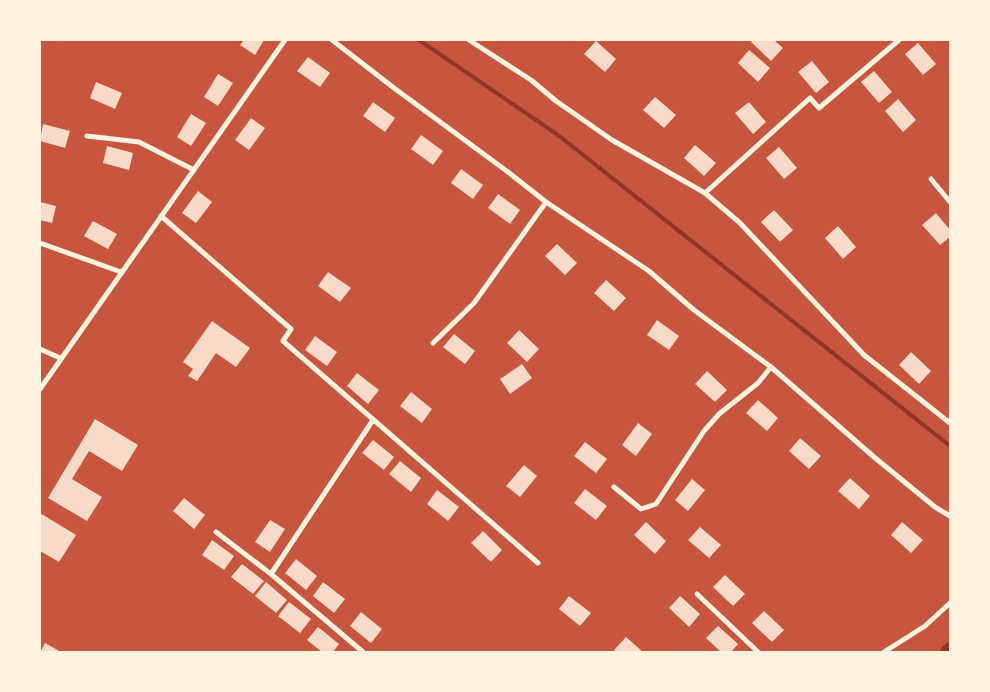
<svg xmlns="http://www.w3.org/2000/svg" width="990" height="692" font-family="'Fira Sans',sans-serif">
<rect width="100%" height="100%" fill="#c8553d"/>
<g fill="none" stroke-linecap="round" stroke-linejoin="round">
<path stroke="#8f3625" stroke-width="4" d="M419 40 558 135 950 446"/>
<path stroke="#8f3625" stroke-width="12" d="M946 652 950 648"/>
</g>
<g fill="#f7dbc8">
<path d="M244 40H264L255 55 240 45Z"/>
<path d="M753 40H774L783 48 771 61 751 42Z"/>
<path d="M596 41 616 59 605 72 584 54Z"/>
<path d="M918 43 936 64 923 75 905 54Z"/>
<path d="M749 50 770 68 758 82 738 63Z"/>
<path d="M308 57 330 73 320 87 297 71Z"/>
<path d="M812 61 829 82 816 93 798 72Z"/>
<path d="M874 71 892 92 879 103 861 82Z"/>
<path d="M218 74 233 83 218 106 204 97Z"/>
<path d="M96 82 122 93 115 109 90 98Z"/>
<path d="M655 97 676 115 664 128 643 110Z"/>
<path d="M898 99 916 120 903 132 885 111Z"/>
<path d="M373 102 395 118 385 132 363 116Z"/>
<path d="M749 102 766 122 753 134 735 113Z"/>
<path d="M191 114 206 123 191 146 177 137Z"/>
<path d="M251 118 265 128 249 150 235 140Z"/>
<path d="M43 124 70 131 65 148 40 141Z"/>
<path d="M421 135 443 151 433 165 411 149Z"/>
<path d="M695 145 716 163 704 176 684 158Z"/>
<path d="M107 146 133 153 129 170 103 163Z"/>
<path d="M779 147 797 168 784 179 766 158Z"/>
<path d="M461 169 483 185 473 199 451 183Z"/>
<path d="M198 191 212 202 196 223 182 213Z"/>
<path d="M498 194 520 210 510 224 488 208Z"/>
<path d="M40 202 56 206 52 223 40 220Z"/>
<path d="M774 210 793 230 780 242 761 222Z"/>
<path d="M936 213 950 230V237L940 245 922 225Z"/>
<path d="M93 221 117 234 108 249 84 236Z"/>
<path d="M838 226 856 247 843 259 825 238Z"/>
<path d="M557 244 577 263 565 275 545 256Z"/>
<path d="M328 272 351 288 340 302 318 286Z"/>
<path d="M606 280 626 298 614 311 594 293Z"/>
<path d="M657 320 679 336 669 350 647 335Z"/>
<path d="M212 321 250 348 236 367 216 353 197 381 188 376 193 369 183 362Z"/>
<path d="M519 330 539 349 527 362 507 343Z"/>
<path d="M454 334 475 351 465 364 443 347Z"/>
<path d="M315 336 337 352 327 366 305 350Z"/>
<path d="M911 352 931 371 919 384 899 365Z"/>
<path d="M522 364 532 378 510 394 500 379Z"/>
<path d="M707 371 727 390 715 402 695 384Z"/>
<path d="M357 373 379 390 368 404 347 386Z"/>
<path d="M411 392 432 409 422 423 400 406Z"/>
<path d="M758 400 778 418 767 431 746 413Z"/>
<path d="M95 419 138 445 122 471 89 451 72 479 102 497 87 521 48 498Z"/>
<path d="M638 423 652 434 636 456 622 445Z"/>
<path d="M800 438 821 456 809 469 789 451Z"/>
<path d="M373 440 394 457 384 470 362 453Z"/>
<path d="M585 442 607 459 596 473 574 456Z"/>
<path d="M400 461 421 478 411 492 389 474Z"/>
<path d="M524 465 537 476 520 497 506 486Z"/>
<path d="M850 478 870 496 859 509 838 491Z"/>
<path d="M692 479 705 490 688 511 675 500Z"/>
<path d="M585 489 607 506 596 520 574 503Z"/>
<path d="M437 490 459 507 448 521 427 504Z"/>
<path d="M184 498 205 515 194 529 173 511Z"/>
<path d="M40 513 76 535 59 562 40 551Z"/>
<path d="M270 520 285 529 270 552 255 542Z"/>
<path d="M646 522 666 541 655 554 634 535Z"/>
<path d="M902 522 923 540 911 553 891 535Z"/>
<path d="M700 527 721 545 709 558 688 540Z"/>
<path d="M483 531 502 550 491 562 471 543Z"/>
<path d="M212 540 234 556 224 570 202 555Z"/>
<path d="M296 559 317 576 306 590 285 573Z"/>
<path d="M242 564 264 581 253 594 231 577Z"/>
<path d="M725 575 745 594 733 606 713 587Z"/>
<path d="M266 582 287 600 276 613 255 596Z"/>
<path d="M323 582 345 599 334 613 313 596Z"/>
<path d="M569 596 591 613 580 626 559 609Z"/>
<path d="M680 596 700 614 689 627 669 608Z"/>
<path d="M289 602 311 619 300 633 278 616Z"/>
<path d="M764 611 784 630 772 642 752 623Z"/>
<path d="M361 612 382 629 371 643 350 626Z"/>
<path d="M718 626 738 644 731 652H721L706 638Z"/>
<path d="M318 627 339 644 333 652H322L307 640Z"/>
<path d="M626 637 643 652H616L614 650Z"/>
<path d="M45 643 61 652H40Z"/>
</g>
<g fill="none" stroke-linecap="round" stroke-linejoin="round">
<g stroke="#fff3e0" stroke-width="5">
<path d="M332 40 394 88 508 172 546 202 649 271 694 310 771 367 874 457 935 507 950 516"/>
<path d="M469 40 531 80 556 101 612 140 705 193 740 223 864 355 950 423"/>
<path d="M87 136 139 142 194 170"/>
<path d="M931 179 950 202"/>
<path d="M705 193 810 98 819 108 899 40"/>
<path d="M161 216 291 329 283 341 538 563"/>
<path d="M40 243 121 272"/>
<path d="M433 343 474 303 546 202"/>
<path d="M40 349 60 358"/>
<path d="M40 389 285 40"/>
<path d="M614 487 641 509 656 504 704 431 719 414 758 383 771 367"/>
<path d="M216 532 271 574 373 420"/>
<path d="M271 574 363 652"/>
<path d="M697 594 758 652"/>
<path d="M884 652 925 626 950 603"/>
</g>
</g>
<rect width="990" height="692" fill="none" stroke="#fff3e0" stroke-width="82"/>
</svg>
